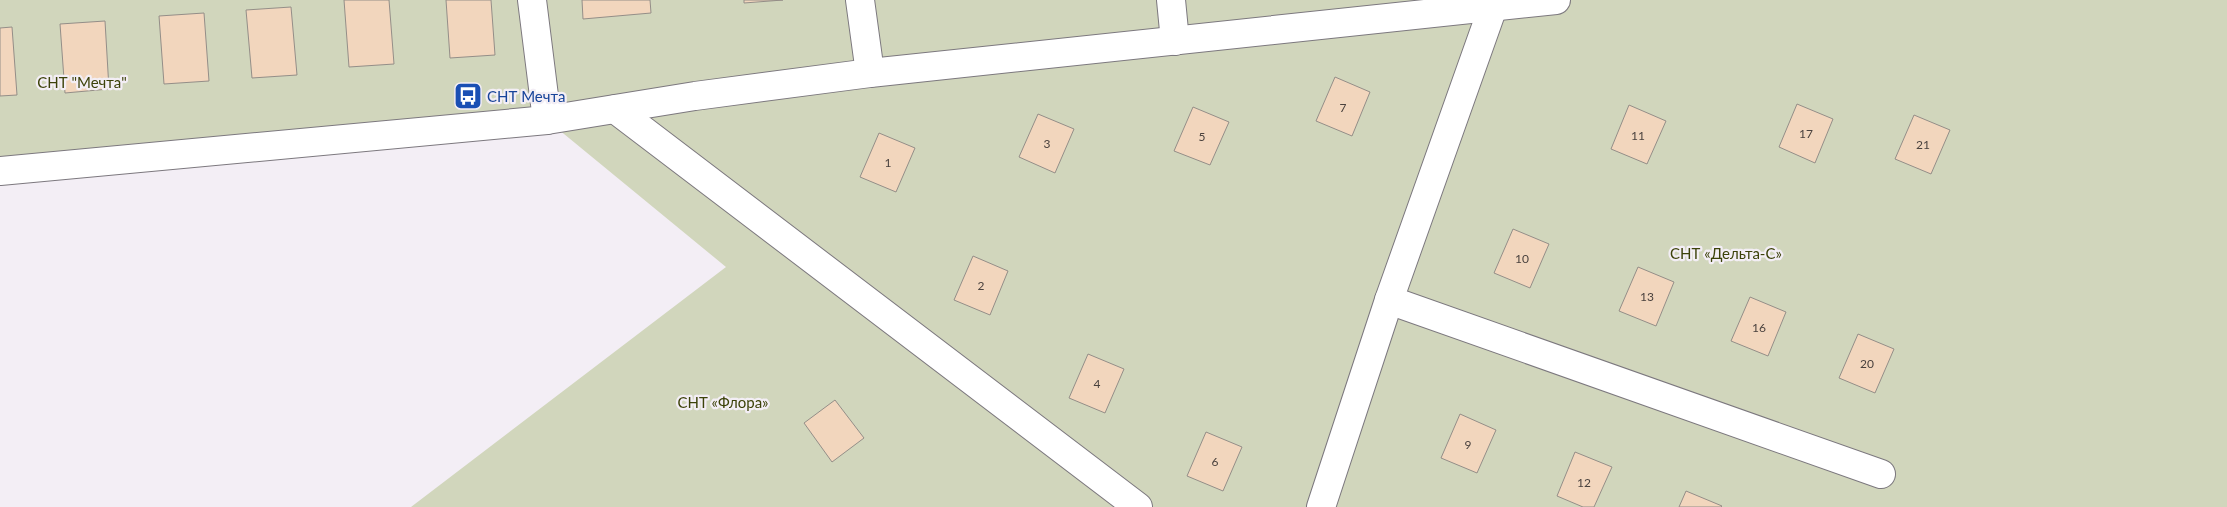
<svg xmlns="http://www.w3.org/2000/svg" width="2227" height="507" font-family="Lato,sans-serif">
<rect width="100%" height="100%" fill="#f3eef5"/>
<path fill="#d1d6bc" d="M0 0H2227V507H411L726 267 547 120 0 171Z"/>
<g fill="#f2d6bd" stroke="#948e88">
<path d="M344 0H389L394 64 349 67Z"/>
<path d="M446 0H491L495 55 450 58Z"/>
<path d="M582 0H650L651 13 583 19Z"/>
<path d="M744 0H783L744 3Z"/>
<path d="M291 7 297 75 252 78 246 10Z"/>
<path d="M204 13 209 81 164 84 159 16Z"/>
<path d="M105 21 109 89 65 93 60 24Z"/>
<path d="M12 27 17 95 0 96V28Z"/>
<path d="M1335 77 1370 92 1352 136 1316 121Z"/>
<path d="M1797 104 1833 119 1815 163 1779 147Z"/>
<path d="M1629 105 1666 121 1647 164 1611 149Z"/>
<path d="M1193 107 1229 122 1210 165 1174 151Z"/>
<path d="M1038 114 1074 129 1055 173 1019 157Z"/>
<path d="M1914 115 1950 130 1931 174 1895 159Z"/>
<path d="M879 133 915 148 896 192 860 177Z"/>
<path d="M1513 229 1549 244 1530 288 1494 273Z"/>
<path d="M973 256 1008 271 990 315 954 300Z"/>
<path d="M1638 267 1674 282 1656 326 1619 311Z"/>
<path d="M1750 297 1786 312 1768 356 1731 341Z"/>
<path d="M1858 334 1894 349 1875 393 1839 378Z"/>
<path d="M1088 354 1124 369 1105 413 1069 398Z"/>
<path d="M835 400 864 438 832 462 804 423Z"/>
<path d="M1460 414 1496 430 1477 473 1441 458Z"/>
<path d="M1206 432 1242 447 1223 491 1187 476Z"/>
<path d="M1575 452 1612 467 1594 507H1583L1557 496Z"/>
<path d="M1686 491 1722 506 1721 507H1679Z"/>
</g>
<g fill="none" stroke-linecap="round" stroke-linejoin="round">
<defs>
<g id="street">
<path d="M532 0 547 120"/>
<path d="M860 0 870 73"/>
<path d="M1171 0 1175 41"/>
<path d="M615 109 1138 507"/>
<path d="M0 171 547 120 695 96 870 73 1556 0"/>
<path d="M1389 300 1881 474"/>
<path d="M1321 507 1389 300 1493 7V0"/>
</g>
</defs>
<use href="#street" stroke="#7c787e" stroke-width="30"/>
<use href="#street" stroke="#fff" stroke-width="28"/>
</g>
<defs>
<symbol id="bus-square" viewBox="-11 -11 22 22"><rect x="-9" y="-9" width="18" height="18" rx="4" fill="#1a4fb4" stroke="#f3eef5"/><path d="M-5-6H5V4H4V6H2V4H-2V6H-4V4H-5ZM-3.5-4V0h7V-4ZM-3.5 1.2v1.5H-2V1.2ZM2 1.2v1.5H3.5V1.2Z" fill="#fff"/></symbol>
</defs>
<g fill-rule="evenodd">
<use href="#bus-square" x="452" y="80" width="32" height="32"/>
</g>
<g text-anchor="middle" dominant-baseline="central" stroke-width="4.5" stroke-linejoin="round" paint-order="stroke">
<g font-size="12" fill="#4a423e">
<text x="1343" y="107">7</text>
<text x="1806" y="133">17</text>
<text x="1638" y="135">11</text>
<text x="1202" y="136">5</text>
<text x="1047" y="143">3</text>
<text x="1923" y="144">21</text>
<text x="888" y="162">1</text>
<text x="1522" y="258">10</text>
<text x="981" y="285">2</text>
<text x="1647" y="296">13</text>
<text x="1759" y="327">16</text>
<text x="1867" y="363">20</text>
<text x="1097" y="383">4</text>
<text x="1468" y="444">9</text>
<text x="1215" y="461">6</text>
<text x="1584" y="482">12</text>
</g>
<g font-size="15" fill="#3c4209" stroke="#f3eef5">
<text x="82" y="82">СНТ "Мечта"</text>
<text x="1726" y="253">СНТ «Дельта-С»</text>
<text x="723" y="402">СНТ «Флора»</text>
</g>
<g font-size="15" fill="#164399" stroke="#f3eef5" text-anchor="start">
<text x="487" y="96">СНТ Мечта</text>
</g>
</g>
</svg>
